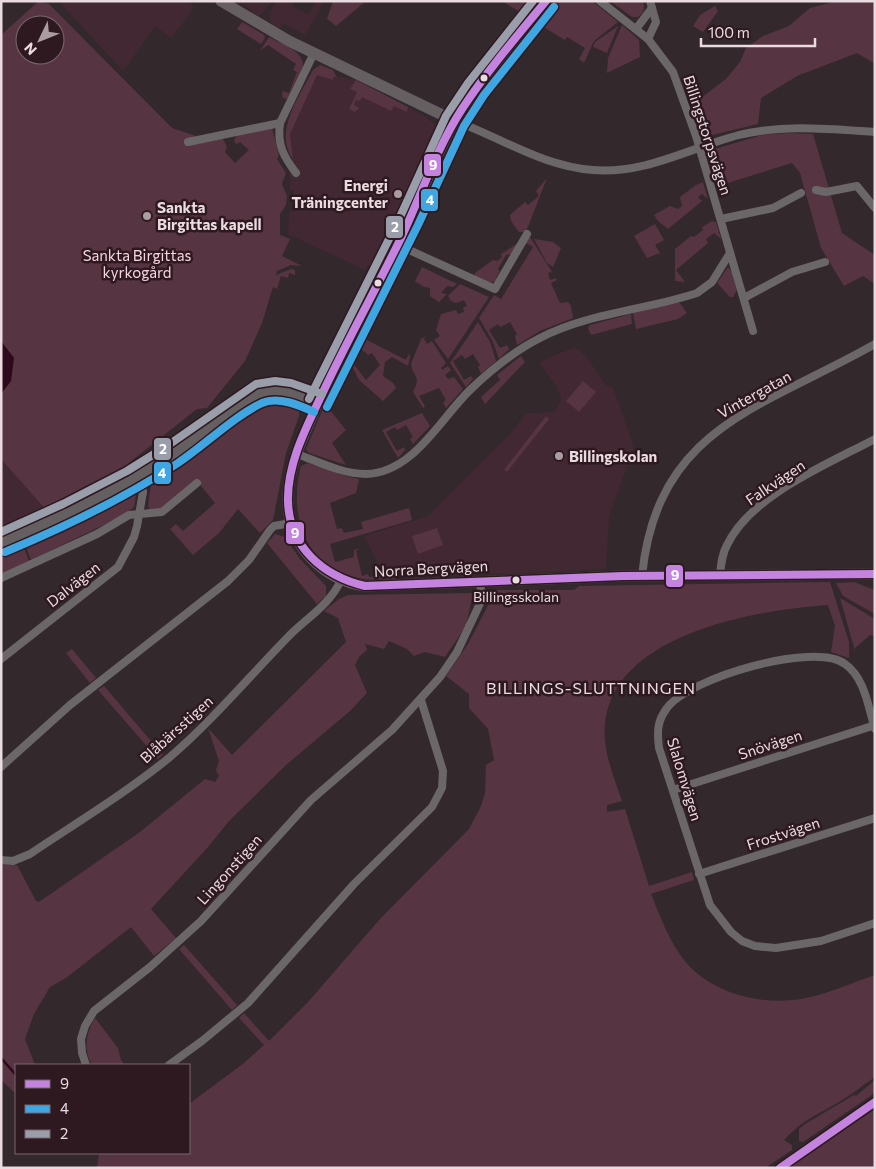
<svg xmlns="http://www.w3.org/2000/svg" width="876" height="1169" font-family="Commissioner,sans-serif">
<rect width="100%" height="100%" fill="#33282c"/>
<g fill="#422832">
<path d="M59 1H189L194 8 171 38 155 26 123 71Z"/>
<path d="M238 1H273L259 16Z"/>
<path d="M276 1H291L294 7 309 15 316 1H324L305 35 283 23 280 29 272 24 269 15Z"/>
<path d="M317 74 332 80 334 76 356 80 423 115 437 126 438 135 432 152 408 203 373 267 368 265 365 270 288 234 289 212 294 211V190H290V171L293 159 290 134Z"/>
<path d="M575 347 586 356 606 385 613 388 634 447 609 517 606 569 508 574 462 573 457 576 383 572 364 536 428 516 510 434 526 413 555 412 561 399 557 387 539 362Z"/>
<path d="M1 459 47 511 1 534Z"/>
</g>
<g fill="#573442" fill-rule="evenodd">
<path d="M39 1 49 4 172 128 208 140 223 139 227 147 225 152 235 163 249 150 240 142 236 144 234 140 238 134 272 128 279 155 277 159 286 173 282 184 287 196 286 205 280 214V235L290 239 282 256 302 266 291 265 277 271 276 275 291 269 295 270V275L289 273 288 278 281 276 277 289 273 287 262 323 245 361 207 408 197 409 125 466 126 470 99 488 36 520 35 517 47 511 1 459V35ZM25 25H55V55H25Z"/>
<path d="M333 1H366L336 26 327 19Z"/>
<path d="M502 1H537L525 15Z"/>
<path d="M554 1H592L618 22 594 41 584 63 579 59 585 48 567 37 565 40 537 23Z"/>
<path d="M610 1H643C645 9 644 13 638 17H632Z"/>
<path d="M837 1H875V64L857 53 797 76 761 98 758 124 708 136 693 104 726 79 740 62 746 48 763 36 789 26 810 8Z"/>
<path d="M715 6 718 11 703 32 693 26 700 15Z"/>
<path d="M242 22 264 35 265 38 261 44 237 29Z"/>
<path d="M622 25 639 40 640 57 607 73 608 58Z"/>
<path d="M618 26 607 53 593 47 595 42Z"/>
<path d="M269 37C281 44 303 50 303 66L287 99 283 98 282 94 283 91 289 93 297 72 293 70 296 64 268 45 260 51Z"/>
<path d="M320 65 333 70 337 78 334 76 333 80 317 75 290 134 293 159C273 132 300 95 313 70Z"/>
<path d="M356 80 408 107 407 112 394 106 391 111 362 97 360 101 356 100 354 105 359 108 355 112 349 109 357 92 350 89Z"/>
<path d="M788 133 813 134 842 233 875 255V284L863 276 844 286 821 248 800 173 792 163 718 186 708 151 762 135Z"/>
<path d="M547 178 528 227 524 232H519L511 221 510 215 525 202 528 205 539 196 536 191Z"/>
<path d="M703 182 708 199 702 194 698 197 702 201 668 229 658 221 654 215 670 206 678 209 682 206 680 197 696 185Z"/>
<path d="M712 221 716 222 721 239 714 233 706 239 708 243 676 270 685 282 675 281V249L691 236 694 237 703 230 702 227Z"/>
<path d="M655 224 664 240 655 245 660 253 647 258 634 236Z"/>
<path d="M530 237 552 272 548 273 550 280 556 278 557 280 551 283 560 303 568 302 571 306 573 318 540 331 517 345 515 336 517 334 510 322 500 327 498 324 489 330 500 348 507 345 509 349 499 359 493 342 479 318 494 295 501 299 533 247 526 243Z"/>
<path d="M534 239 553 242 561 248 553 267 547 263Z"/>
<path d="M518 243 512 254 506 255 498 269 500 271 494 282 489 283 474 278 475 273 493 260 497 261 502 257 501 254Z"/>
<path d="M422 267 457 284 453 287 447 286 441 293 447 294 439 302 430 296V288L424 287 415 281Z"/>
<path d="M728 267 732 272 737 290 733 297H730L717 283Z"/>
<path d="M460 284 489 297 448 359 434 340 440 336 436 330 441 314 456 310 458 314 464 312 463 308 467 306 464 300 456 303 451 301 448 296Z"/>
<path d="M679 302 687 313 678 319 636 329 633 313Z"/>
<path d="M631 314 632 324 591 335 588 328 590 325Z"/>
<path d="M478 322 490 342 496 361 481 374 478 367 480 365 473 354 465 359 462 355 453 361 464 380 471 376 473 379 466 387 450 363Z"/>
<path d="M362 330 366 332 363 338 406 360 409 354 410 356 408 366 392 357 385 362 383 376 393 383 396 388 383 401 359 380 352 366 353 363 366 380 380 365 372 353 368 355 354 343Z"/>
<path d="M426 336 424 339 427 344 432 341 446 363 441 368 442 370 448 366 451 370 445 375 448 379 454 377 463 389 446 408 443 403 446 400 439 388 419 396 425 406 423 408 413 392C422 375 413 378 411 364L421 339Z"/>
<path d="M521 356 525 362 485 404 481 397 500 380 497 375Z"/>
<path d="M583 381 596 392 579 412 566 401Z"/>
<path d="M273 398 291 400 299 404V416L286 453 273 520 260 533 238 509 219 533 193 555 170 529 176 524 183 531 215 503 196 480 161 509H150L148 506 152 477 255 403Z"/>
<path d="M325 404 346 430 332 443 346 465 309 453 306 449Z"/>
<path d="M422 413 430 426 413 444 410 439 413 437 406 425 397 430 395 427 386 432 397 451 404 447 405 450 398 458 382 430Z"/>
<path d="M546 416 549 419 507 472 504 470Z"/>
<path d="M308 463 342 475 359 479 356 493 330 503 337 529 342 528 344 533 363 529 361 522 409 508 412 520 330 544 335 562 354 557V550L360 548 356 551 362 576 368 574 369 577 393 574 396 579C382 579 368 581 354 577 302 563 289 512 301 466Z"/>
<path d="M132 488 137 490 134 507 124 515 31 560 24 542Z"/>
<path d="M437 528 443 545 418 554 412 536Z"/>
<path d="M275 534 285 537 300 559 326 586V596L317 604 267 543Z"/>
<path d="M22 543 29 561 1 574V551Z"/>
<path d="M830 582 849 642V658L831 652 835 626 828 605C756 610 614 633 605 724 602 750 614 777 622 801L607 805V812L625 809 649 886 692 872 694 880 651 894C660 916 669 941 684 960 711 994 764 1007 806 998 829 993 852 983 875 975V1077C863 1085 851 1095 839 1102 815 1116 804 1119 784 1140L792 1145V1150L765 1168H97L99 1153H189V1104L244 1063 264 1045 239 1018 244 1013 269 1041 308 1002 380 919 469 829 481 806 485 793 486 765 494 760 488 729 469 708V694L446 676 468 644 496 590H574L579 586Z"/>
<path d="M854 582 875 590V614L843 596 836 583Z"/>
<path d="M473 593 466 626 445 657 425 652 414 656 407 649 389 641 384 649 365 644 367 650 359 657 355 665 367 693 350 711 286 765 229 821 208 847 151 909 176 938 154 956 131 927 66 978 50 987 34 1014 25 1039 35 1065H16V1094L1 1080V864L17 865 36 901 39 902 140 832 205 779 215 782 219 776 216 770 219 761 208 728 232 755 346 642 338 618 324 611 339 599 348 595Z"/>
<path d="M840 598 875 619V636L870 635 855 648V651Z"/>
<path d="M72 649 96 678 90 683 66 653Z"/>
<path d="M104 686 163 755 158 759 98 690Z"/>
<path d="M184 945 237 1005 232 1010 179 949Z"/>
<path d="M95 1018 118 1048 121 1060 125 1065H92C83 1050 86 1033 95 1018Z"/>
<path d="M875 1080V1092L869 1097 803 1142 799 1141V1129L805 1124 854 1095 856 1096Z"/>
<path d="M875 1109V1168H789L865 1116Z"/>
</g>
<path fill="#2e091b" d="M1 341 14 358 11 381 1 394Z"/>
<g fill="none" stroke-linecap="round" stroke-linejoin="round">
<path stroke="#2e091b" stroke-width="2.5" d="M1 1058 16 1075"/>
<g stroke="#6b6668" stroke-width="8">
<path d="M600 1 648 39 673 72 696 136 753 331"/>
<path d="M636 29 652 8"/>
<path d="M648 39 656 22 650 1"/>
<path d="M455 121C502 138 542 166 593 170 647 174 689 148 739 135 783 124 830 129 875 132"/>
<path d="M188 142 280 123"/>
<path d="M296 173C283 156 277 144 280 123L314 53"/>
<path d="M816 190 826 192 857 186 875 208"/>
<path d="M721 219 773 208 801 193"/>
<path d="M398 245 495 289 527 234"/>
<path d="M744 298 792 272 825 262"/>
<path d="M297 454C319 462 342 474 366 474 413 473 440 419 470 390 491 370 514 351 540 338 588 313 646 310 697 293L712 282 730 253"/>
<path d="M720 575C721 564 722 554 727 545 751 495 828 464 875 439"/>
<path d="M642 576C657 426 763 408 875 344"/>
<path d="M1 578 97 534 129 515 162 512 197 483"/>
<path d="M1 659 118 567 134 537 137 526 143 492 142 481 139 476"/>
<path d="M875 729C868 707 865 678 845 664 814 641 689 678 667 708 657 721 657 732 659 748L710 905 731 932 742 941 755 946 776 948 821 941 875 923"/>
<path d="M1 767 70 705 228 581 249 560 270 530 274 526 291 523"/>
<path d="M673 790 875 725"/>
<path d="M1 860 13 861 30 854C76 823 126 793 170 757 212 721 248 678 287 638 305 619 330 605 341 580"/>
<path d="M699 874 875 818"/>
<path d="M86 1065 82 1053 81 1039 85 1026 94 1011 150 967 201 921 311 800 392 730 440 677 457 652 476 612 482 599 480 583"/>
<path d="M169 1065 202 1041 248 1003 354 884 432 807 442 788 443 771 421 700"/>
<path d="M780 1168 875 1102"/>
</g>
<g stroke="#665f62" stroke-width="11">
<path d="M221 1 289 41 455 121"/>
<path d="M546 1C518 36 487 71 462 109 439 144 426 187 407 225 379 284 347 341 319 401 305 432 287 466 288 501 288 545 323 580 365 586L623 576 875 574"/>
<path d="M1 543C61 518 119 490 173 454 203 434 230 411 260 393 282 389 299 393 318 403"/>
</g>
<defs>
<g id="bus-1">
<path d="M546 1C517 36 487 71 462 109 436 149 421 196 401 238 376 289 348 339 324 390 308 424 287 462 288 501 289 547 323 576 365 586L623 576 875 574"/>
<path d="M780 1168 875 1102"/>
</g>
<g id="bus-2">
<path d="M327 407 418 225 464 126 484 95 554 7"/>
<path d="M5 552C65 527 123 499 178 463 205 445 233 417 262 403 278 396 299 405 314 412"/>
</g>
<g id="bus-3">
<path d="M309 399 400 217 446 116 468 83 533 1"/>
<path d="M1 532 63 504 127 471 167 446 256 384 275 381 291 383 322 394"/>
</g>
</defs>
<use href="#bus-1" stroke="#2e1921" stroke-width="11"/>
<use href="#bus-2" stroke="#2e1921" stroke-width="11"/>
<use href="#bus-3" stroke="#2e1921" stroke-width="11"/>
<use href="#bus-1" stroke="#c483df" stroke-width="8"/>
<use href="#bus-2" stroke="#40a6e2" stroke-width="8"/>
<use href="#bus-3" stroke="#9a9eab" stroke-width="8"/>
</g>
<g fill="#eadbe0" stroke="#2e1921" stroke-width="2">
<circle cx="484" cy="78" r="4.5"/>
<circle cx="378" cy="283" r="4.5"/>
<circle cx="516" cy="580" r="4.5"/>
</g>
<g fill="#aa9ca1" stroke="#2e1921" stroke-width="2">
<circle cx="398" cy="194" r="5"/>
<circle cx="147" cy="216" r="5"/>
<circle cx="559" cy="456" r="5"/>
</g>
<g text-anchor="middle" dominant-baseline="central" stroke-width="5" stroke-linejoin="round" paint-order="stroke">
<g font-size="14" fill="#eadbe0" stroke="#2e1921">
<text x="516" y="596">Billingsskolan</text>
</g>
<g font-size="15" fill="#eadbe0" stroke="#2e1921">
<text transform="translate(708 135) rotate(72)">Billingstorpsvägen</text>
<text transform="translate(754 394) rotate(-29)">Vintergatan</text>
<text transform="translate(775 482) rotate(-34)">Falkvägen</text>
<text transform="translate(431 568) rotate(-3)">Norra Bergvägen</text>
<text transform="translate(73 584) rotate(-38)">Dalvägen</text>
<text transform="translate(176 729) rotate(-42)">Blåbärsstigen</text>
<text transform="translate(770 744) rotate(-18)">Snövägen</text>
<text transform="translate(685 779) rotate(73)">Slalomvägen</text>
<text transform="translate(783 833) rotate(-18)">Frostvägen</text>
<text transform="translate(229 869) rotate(-48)">Lingonstigen</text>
</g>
<g font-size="15" font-weight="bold" fill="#eadbe0" stroke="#2e1921" text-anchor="start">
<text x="388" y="185" text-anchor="end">Energi<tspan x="388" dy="17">Träningcenter</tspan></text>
<text x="157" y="207">Sankta<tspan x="157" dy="17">Birgittas kapell</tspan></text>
<text x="569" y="456">Billingskolan</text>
</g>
<g font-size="15" fill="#f6d5e0" stroke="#2e1921">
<text x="137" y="255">Sankta Birgittas<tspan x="137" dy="17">kyrkogård</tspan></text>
</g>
<g font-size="16" letter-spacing="1" fill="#eadbe0" stroke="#2e1921">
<text x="591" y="687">BILLINGS-SLUTTNINGEN</text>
</g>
</g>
<g stroke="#2e1921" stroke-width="2">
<rect x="423" y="153" width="19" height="24" rx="5" fill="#c483df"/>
<rect x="420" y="188" width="19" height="24" rx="5" fill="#40a6e2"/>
<rect x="385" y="215" width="19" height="24" rx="5" fill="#9a9eab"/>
<rect x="153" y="437" width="19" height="24" rx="5" fill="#9a9eab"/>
<rect x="153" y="461" width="19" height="24" rx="5" fill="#40a6e2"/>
<rect x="285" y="521" width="20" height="24" rx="5" fill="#c483df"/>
<rect x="665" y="564" width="19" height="24" rx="5" fill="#c483df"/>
</g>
<g font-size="14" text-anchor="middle" font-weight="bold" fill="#fff">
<text x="433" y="170">9</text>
<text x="430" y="205">4</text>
<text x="395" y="232">2</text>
<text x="163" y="454">2</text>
<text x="162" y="478">4</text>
<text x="295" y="538">9</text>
<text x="675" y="580">9</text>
</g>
<rect width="876" height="1169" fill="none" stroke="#eadbe0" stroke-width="5"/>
<rect x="15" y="1064" width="175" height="90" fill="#2e1921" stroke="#79676d"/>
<rect x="25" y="1080" width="25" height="8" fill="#c483df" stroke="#79676d"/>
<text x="60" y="1089" font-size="15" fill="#eadbe0">9</text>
<rect x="25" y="1105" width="25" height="8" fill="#40a6e2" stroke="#79676d"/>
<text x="60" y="1114" font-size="15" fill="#eadbe0">4</text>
<rect x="25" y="1130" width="25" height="8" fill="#9a9eab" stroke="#79676d"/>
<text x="60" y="1139" font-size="15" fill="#eadbe0">2</text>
<g transform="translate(40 40) rotate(227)"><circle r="24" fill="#2e1921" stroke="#79676d"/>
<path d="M0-4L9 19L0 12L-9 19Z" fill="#aa9ca1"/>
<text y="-8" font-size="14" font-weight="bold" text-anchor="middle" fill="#eadbe0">N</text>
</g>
<path d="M701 38v8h114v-8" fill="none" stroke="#eadbe0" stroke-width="2.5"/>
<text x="708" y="38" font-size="15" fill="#eadbe0" stroke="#2e1921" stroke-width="4" paint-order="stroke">100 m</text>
</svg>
